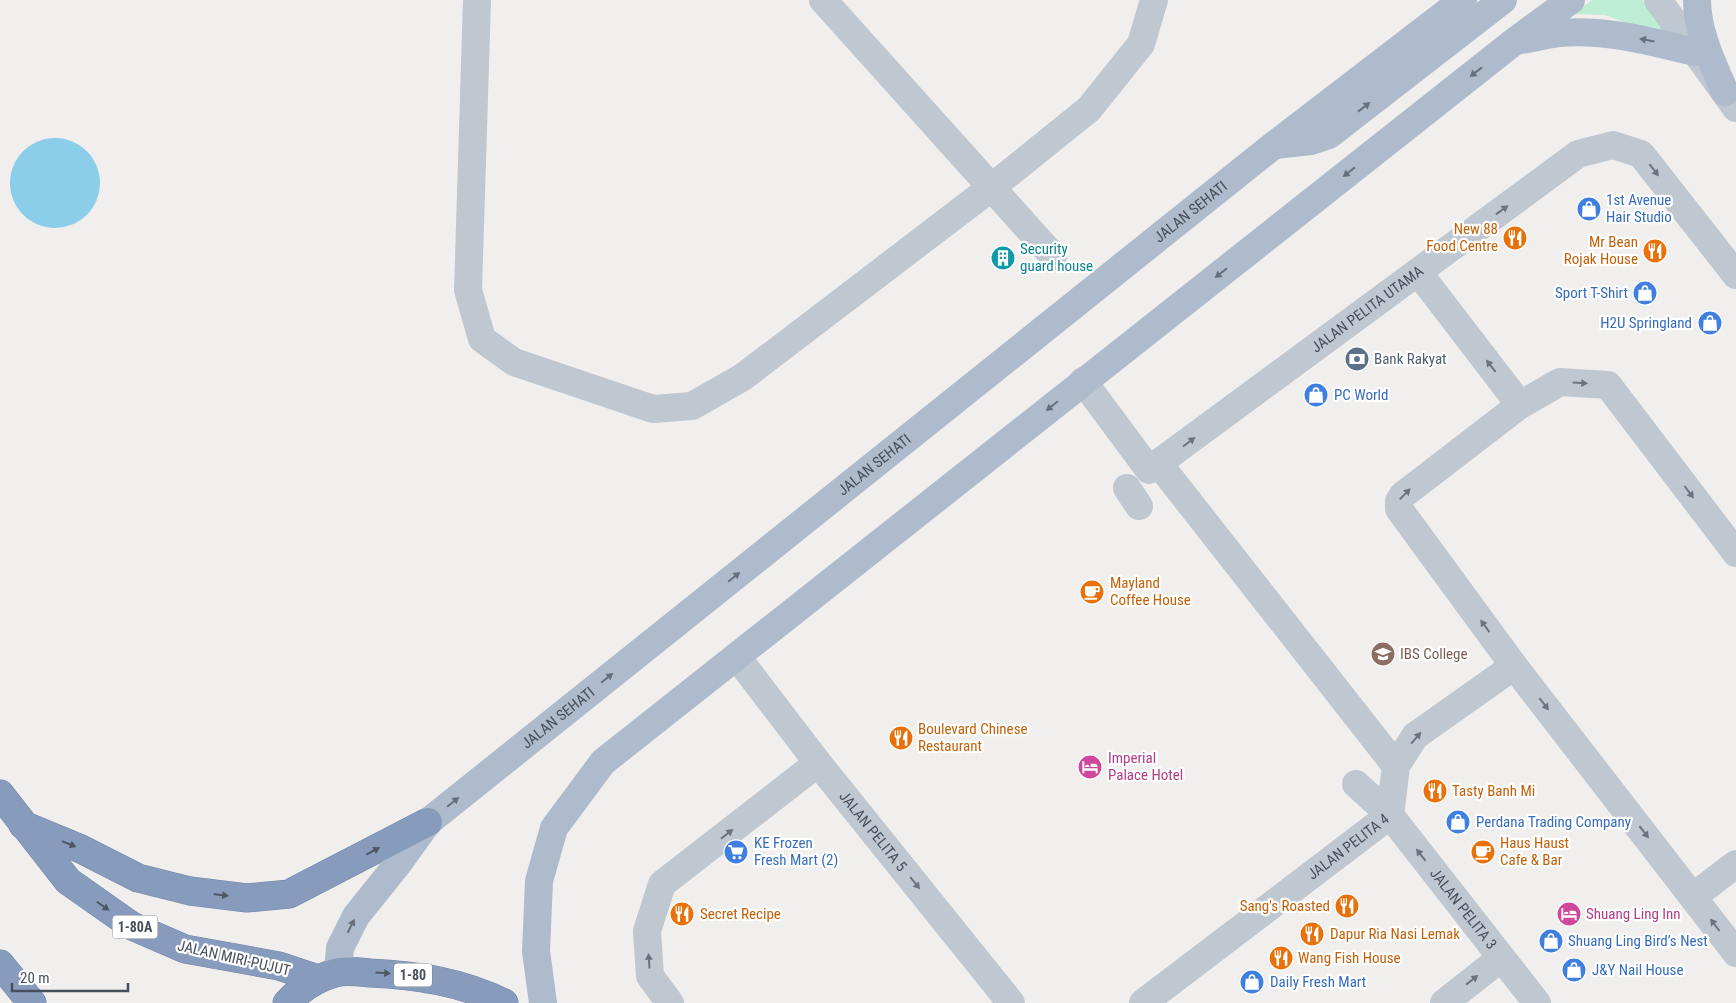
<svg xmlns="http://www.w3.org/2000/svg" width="1736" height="1003" font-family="'Roboto Condensed',sans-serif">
<rect width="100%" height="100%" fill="#f1eeee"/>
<path fill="#bdedd4" d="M1592 0H1642L1678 43 1605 15 1574 14Z"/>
<circle fill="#8ccde9" cx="55" cy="183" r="45"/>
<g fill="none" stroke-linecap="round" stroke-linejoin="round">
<defs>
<g id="highway">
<path d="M0 794 68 881 132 926 185 949 279 966 318 979"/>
<path d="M23 825 81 849 138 878 190 891 247 898 289 894 428 822"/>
<path d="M0 964 32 1003"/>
<path d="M287 1003C300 989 317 978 335 973 346 970 359 972 370 973 417 975 462 982 504 1003"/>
</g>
</defs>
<use href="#highway" stroke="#7287a7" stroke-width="29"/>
<g stroke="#bfc7d0" stroke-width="28">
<path d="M477 0 468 290 482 339 514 362 653 409 692 406 743 377 992 187 1089 109 1141 44 1154 0"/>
<path d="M823 0 1053 256"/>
<path d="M1658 0 1736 108"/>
<path d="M1418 272 1520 405"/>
<path id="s1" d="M1083 381 1149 470 1578 154 1613 145 1641 154 1736 275"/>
<path d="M1159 464 1396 766"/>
<path d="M1127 488 1139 506"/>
<path d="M1736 553 1608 385 1560 382 1520 405 1403 495 1399 501V509L1514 666 1736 953"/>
<path id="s2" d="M737 657 818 763 1011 1003"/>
<path id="s3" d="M1356 784 1390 815 1537 1003"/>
<path d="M1694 896 1736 864"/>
<path d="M670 1003 650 976 647 931 662 884 818 763"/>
<path id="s4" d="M1143 1003 1390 815 1396 766 1415 736 1514 666"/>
<path d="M1444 1003 1501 958"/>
</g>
<g stroke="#aebbcc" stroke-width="28">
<path d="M1697 0C1697 32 1713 64 1725 92"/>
<path d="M1521 40C1533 38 1546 35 1559 33 1605 29 1650 41 1694 52"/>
<path d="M1275 145 1311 141 1329 135 1503 0"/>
<path id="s5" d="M338 972 340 948 356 916 397 865 428 822 1274 145 1463 0"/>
<path d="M543 1003 536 951 539 881 554 828 603 762 1515 41 1571 0"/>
</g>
<use href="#highway" stroke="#879cbc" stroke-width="28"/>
</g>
<defs><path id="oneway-solid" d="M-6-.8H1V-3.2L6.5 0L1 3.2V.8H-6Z" transform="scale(1.25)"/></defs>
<g fill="#666f7d">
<use href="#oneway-solid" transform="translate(1647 40) rotate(-169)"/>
<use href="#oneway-solid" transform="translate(1476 72) rotate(142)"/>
<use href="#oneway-solid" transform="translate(1364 107) rotate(-38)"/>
<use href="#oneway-solid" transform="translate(1349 172) rotate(142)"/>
<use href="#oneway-solid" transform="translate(1221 273) rotate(142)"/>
<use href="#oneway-solid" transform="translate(1052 406) rotate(141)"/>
<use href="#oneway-solid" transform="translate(734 577) rotate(-39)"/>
<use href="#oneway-solid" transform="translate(607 678) rotate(-39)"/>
<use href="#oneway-solid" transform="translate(453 802) rotate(-39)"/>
<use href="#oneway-solid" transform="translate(351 926) rotate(-63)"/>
</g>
<g fill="#6b737e">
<use href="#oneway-solid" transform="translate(1654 170) rotate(52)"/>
<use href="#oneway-solid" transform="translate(1502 210) rotate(-36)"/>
<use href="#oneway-solid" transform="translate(1491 366) rotate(-128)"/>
<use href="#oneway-solid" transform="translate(1580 383) rotate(3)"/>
<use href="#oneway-solid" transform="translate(1189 442) rotate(-37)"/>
<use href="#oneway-solid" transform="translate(1689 492) rotate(53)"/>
<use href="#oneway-solid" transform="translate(1405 494) rotate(-46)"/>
<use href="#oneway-solid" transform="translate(1485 626) rotate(-126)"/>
<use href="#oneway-solid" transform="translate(1544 704) rotate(52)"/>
<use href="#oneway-solid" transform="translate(1416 738) rotate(-49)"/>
<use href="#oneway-solid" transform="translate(1644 832) rotate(52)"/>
<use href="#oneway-solid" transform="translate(727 834) rotate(-38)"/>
<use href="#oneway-solid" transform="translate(1421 855) rotate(-128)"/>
<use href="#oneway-solid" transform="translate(915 883) rotate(51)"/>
<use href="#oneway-solid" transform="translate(1715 925) rotate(-127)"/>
<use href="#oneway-solid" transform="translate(649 961) rotate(-94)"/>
<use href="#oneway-solid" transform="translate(1472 980) rotate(-38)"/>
</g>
<g fill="#4d5765">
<use href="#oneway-solid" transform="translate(69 844) rotate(22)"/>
<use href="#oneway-solid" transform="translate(373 851) rotate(-28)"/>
<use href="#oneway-solid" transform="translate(221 895) rotate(7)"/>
<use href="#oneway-solid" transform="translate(103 906) rotate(35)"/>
<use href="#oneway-solid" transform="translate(383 973) rotate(3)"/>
</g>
<defs>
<symbol id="shop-disc" viewBox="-11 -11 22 22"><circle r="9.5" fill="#3f7fe0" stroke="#fff"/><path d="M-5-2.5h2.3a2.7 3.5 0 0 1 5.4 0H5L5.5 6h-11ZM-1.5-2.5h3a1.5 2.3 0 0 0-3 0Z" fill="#fff"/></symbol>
<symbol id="restaurant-disc" viewBox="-11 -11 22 22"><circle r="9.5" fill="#e8710a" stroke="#fff"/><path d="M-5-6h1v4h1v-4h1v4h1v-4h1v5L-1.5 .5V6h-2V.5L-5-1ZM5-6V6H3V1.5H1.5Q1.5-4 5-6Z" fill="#fff"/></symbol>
<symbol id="building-disc" viewBox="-11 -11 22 22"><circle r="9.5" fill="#0f9aa8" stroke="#fff"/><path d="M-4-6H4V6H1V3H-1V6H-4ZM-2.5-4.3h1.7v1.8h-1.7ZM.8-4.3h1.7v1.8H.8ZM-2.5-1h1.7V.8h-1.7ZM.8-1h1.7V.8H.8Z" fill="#fff"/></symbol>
<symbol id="bank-disc" viewBox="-11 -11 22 22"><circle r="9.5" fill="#5c6f8a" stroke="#fff"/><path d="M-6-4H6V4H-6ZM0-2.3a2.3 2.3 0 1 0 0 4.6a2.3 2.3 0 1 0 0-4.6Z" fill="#fff"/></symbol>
<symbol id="cafe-disc" viewBox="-11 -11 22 22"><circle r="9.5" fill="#e8710a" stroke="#fff"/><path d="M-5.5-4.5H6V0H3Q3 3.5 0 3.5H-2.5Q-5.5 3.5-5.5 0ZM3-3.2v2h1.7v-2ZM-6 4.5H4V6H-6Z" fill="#fff"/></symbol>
<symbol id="university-disc" viewBox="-11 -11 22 22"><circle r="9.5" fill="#8d6e63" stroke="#fff"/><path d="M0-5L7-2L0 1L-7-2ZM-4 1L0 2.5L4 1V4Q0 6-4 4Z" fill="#fff"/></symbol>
<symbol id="hotel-disc" viewBox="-11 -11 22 22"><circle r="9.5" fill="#d1479c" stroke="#fff"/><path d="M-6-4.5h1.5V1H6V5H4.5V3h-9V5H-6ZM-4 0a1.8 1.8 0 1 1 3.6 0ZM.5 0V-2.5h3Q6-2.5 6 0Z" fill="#fff"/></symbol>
<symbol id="supermarket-disc" viewBox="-11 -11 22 22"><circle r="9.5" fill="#3f7fe0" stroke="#fff"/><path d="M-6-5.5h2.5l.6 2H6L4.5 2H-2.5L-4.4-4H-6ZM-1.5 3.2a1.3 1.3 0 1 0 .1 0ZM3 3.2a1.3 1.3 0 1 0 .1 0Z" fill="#fff"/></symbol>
</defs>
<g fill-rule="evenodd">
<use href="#shop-disc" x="1575" y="195" width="28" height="28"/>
<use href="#restaurant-disc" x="1501" y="224" width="28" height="28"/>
<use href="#restaurant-disc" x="1641" y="237" width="28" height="28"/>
<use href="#building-disc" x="989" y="244" width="28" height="28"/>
<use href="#shop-disc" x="1631" y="279" width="28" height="28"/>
<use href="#shop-disc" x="1696" y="309" width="28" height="28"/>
<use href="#bank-disc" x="1343" y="345" width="28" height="28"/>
<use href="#shop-disc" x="1302" y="381" width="28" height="28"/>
<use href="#cafe-disc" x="1078" y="578" width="28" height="28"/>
<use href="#university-disc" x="1369" y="640" width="28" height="28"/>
<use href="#restaurant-disc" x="887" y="724" width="28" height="28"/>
<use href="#hotel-disc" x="1076" y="753" width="28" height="28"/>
<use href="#restaurant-disc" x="1421" y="777" width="28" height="28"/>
<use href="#shop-disc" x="1444" y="808" width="28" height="28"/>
<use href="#supermarket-disc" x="722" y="838" width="28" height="28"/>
<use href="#cafe-disc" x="1469" y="838" width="28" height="28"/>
<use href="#restaurant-disc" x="1333" y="892" width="28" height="28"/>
<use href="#restaurant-disc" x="668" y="900" width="28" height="28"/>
<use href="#hotel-disc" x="1555" y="900" width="28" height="28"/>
<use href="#restaurant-disc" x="1298" y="920" width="28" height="28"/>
<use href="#shop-disc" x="1537" y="927" width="28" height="28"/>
<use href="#restaurant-disc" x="1267" y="944" width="28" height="28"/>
<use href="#shop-disc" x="1560" y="956" width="28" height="28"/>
<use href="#shop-disc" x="1238" y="968" width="28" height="28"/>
</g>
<g text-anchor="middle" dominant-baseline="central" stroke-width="4.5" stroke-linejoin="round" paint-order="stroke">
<g fill="#fff" stroke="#7e848c" stroke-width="1">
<rect x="112.5" y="915.5" width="45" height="23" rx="4"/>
<rect x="394" y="963.5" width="38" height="23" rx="4"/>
</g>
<g font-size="14" font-weight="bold" fill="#474f5b">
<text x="135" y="927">1-80A</text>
<text x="413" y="975">1-80</text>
</g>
<g font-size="15" fill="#366cbe" stroke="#fff" text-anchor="start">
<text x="1606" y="200">1st Avenue<tspan x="1606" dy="17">Hair Studio</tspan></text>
<text x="1628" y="293" text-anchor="end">Sport T-Shirt</text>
<text x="1692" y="323" text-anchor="end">H2U Springland</text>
<text x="1334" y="395">PC World</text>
<text x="1476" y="822">Perdana Trading Company</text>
<text x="754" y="843">KE Frozen<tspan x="754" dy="17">Fresh Mart (2)</tspan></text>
<text x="1568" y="941">Shuang Ling Bird’s Nest</text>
<text x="1592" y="970">J&amp;Y Nail House</text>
<text x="1270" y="982">Daily Fresh Mart</text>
</g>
<g font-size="15" fill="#474f5b" stroke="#fff">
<text stroke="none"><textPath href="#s5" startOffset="1155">JALAN SEHATI</textPath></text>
<text stroke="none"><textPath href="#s1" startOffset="382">JALAN PELITA UTAMA</textPath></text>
<text stroke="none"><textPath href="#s5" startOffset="750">JALAN SEHATI</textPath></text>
<text stroke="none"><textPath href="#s5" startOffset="345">JALAN SEHATI</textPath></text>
<text stroke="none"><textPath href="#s2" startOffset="221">JALAN PELITA 5</textPath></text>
<text stroke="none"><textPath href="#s4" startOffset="258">JALAN PELITA 4</textPath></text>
<text stroke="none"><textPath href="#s3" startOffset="165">JALAN PELITA 3</textPath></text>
<text transform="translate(234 958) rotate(13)">JALAN MIRI-PUJUT</text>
</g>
<g font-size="15" fill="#c56008" stroke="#fff" text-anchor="start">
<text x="1498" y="229" text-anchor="end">New 88<tspan x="1498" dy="17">Food Centre</tspan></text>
<text x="1638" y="242" text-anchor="end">Mr Bean<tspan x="1638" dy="17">Rojak House</tspan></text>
<text x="1110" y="583">Mayland<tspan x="1110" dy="17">Coffee House</tspan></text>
<text x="918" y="729">Boulevard Chinese<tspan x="918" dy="17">Restaurant</tspan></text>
<text x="1452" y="791">Tasty Banh Mi</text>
<text x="1500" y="843">Haus Haust<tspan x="1500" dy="17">Cafe &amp; Bar</tspan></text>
<text x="1330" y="906" text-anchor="end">Sang's Roasted</text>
<text x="700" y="914">Secret Recipe</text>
<text x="1330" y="934">Dapur Ria Nasi Lemak</text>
<text x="1298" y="958">Wang Fish House</text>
</g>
<g font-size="15" fill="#0d838f" stroke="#fff" text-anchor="start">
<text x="1020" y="249">Security<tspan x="1020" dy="17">guard house</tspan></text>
</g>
<g font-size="15" fill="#4e5e75" stroke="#fff" text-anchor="start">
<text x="1374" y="359">Bank Rakyat</text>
</g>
<g font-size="15" fill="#785e54" stroke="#fff" text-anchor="start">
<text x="1400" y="654">IBS College</text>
</g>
<g font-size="15" fill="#b23c85" stroke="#fff" text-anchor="start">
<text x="1108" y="758">Imperial<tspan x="1108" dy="17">Palace Hotel</tspan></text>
<text x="1586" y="914">Shuang Ling Inn</text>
</g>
</g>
<path d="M12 983v8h116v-8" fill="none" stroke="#474f5b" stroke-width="2.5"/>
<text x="20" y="983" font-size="15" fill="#474f5b" stroke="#ffffff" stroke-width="4" paint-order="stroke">20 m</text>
</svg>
